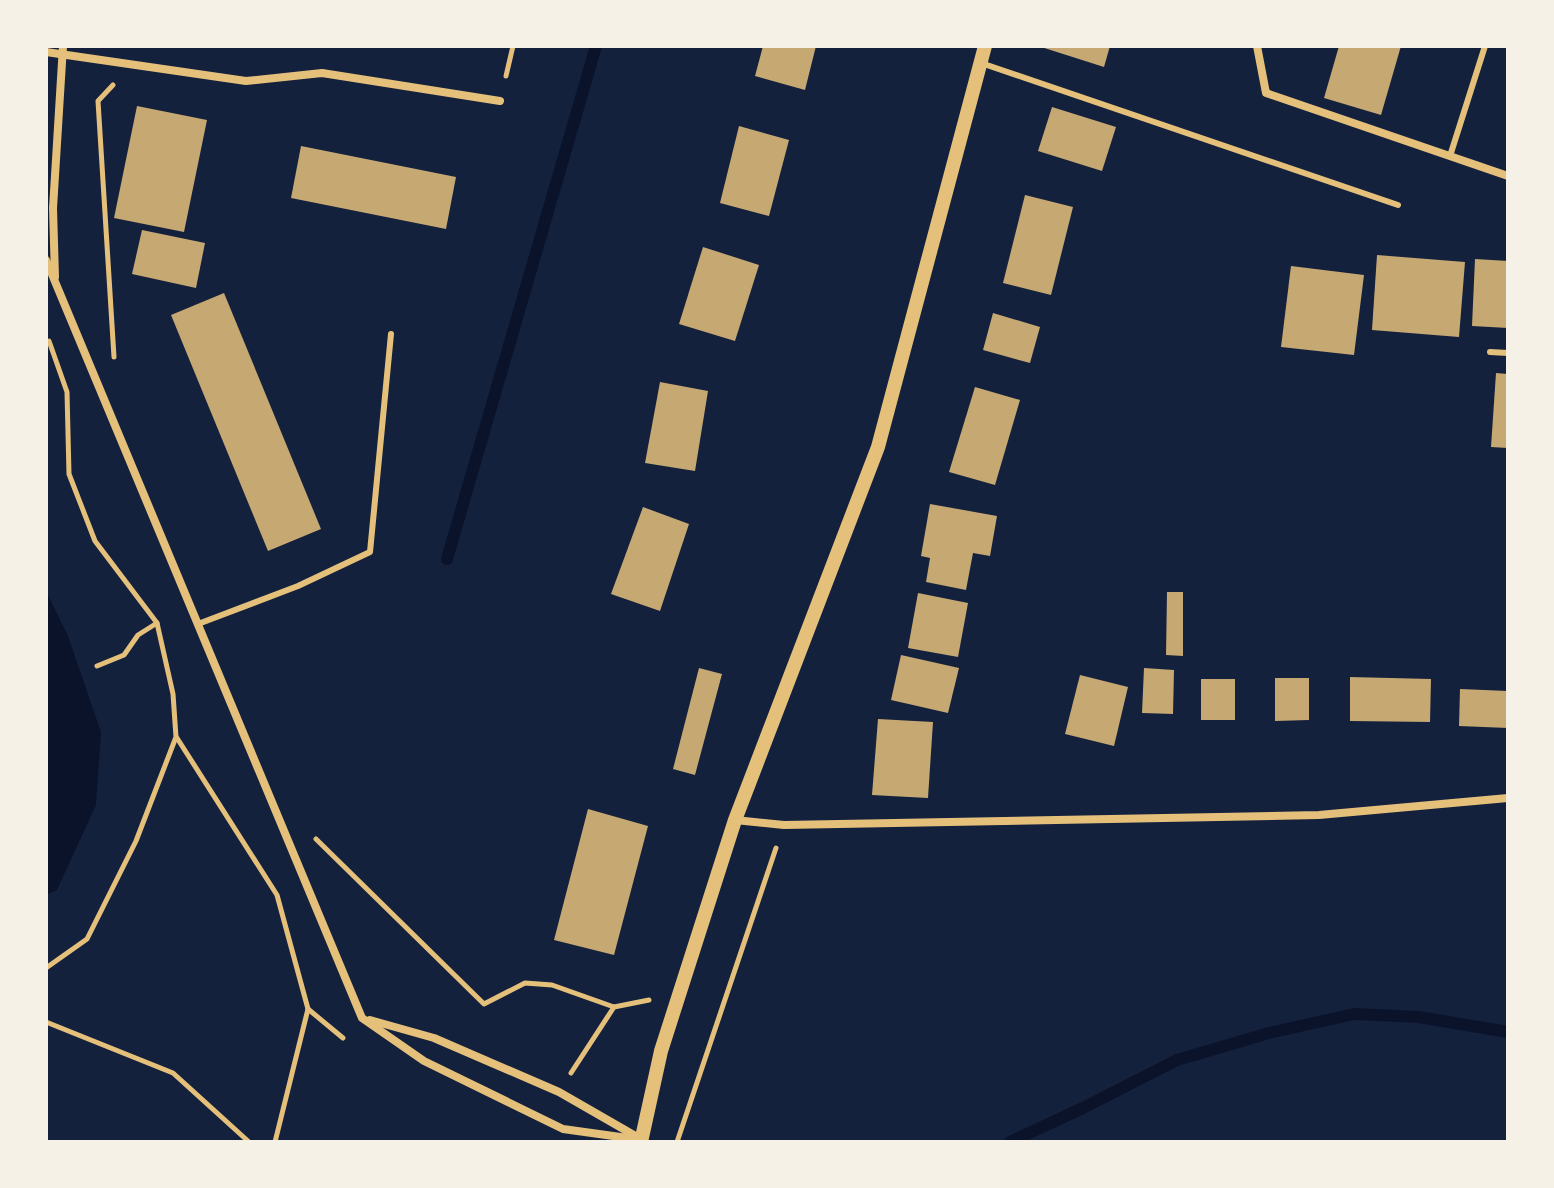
<svg xmlns="http://www.w3.org/2000/svg" width="1554" height="1188" font-family="'Nunito Sans',sans-serif">
	<style>
		.water { fill: #0b132b }
		.lines { fill: none; stroke-linecap: round; stroke-linejoin: round }
		.stream { stroke: #0b132b; stroke-width: 12 }
		.building { fill: #c6a872 }
		.path { stroke: #e5c07b; stroke-width: 5 }
		.service { stroke: #e5c07b; stroke-width: 6 }
		.minor { stroke: #e5c07b; stroke-width: 8 }
		.tertiary { stroke: #e5c07b; stroke-width: 14 }
	</style>
	<rect width="100%" height="100%" fill="#14213d"/>
	<polygon class="water" points="46,591 68,636 101,732 96,805 57,890 46,895"/>
	<g class="lines">
		<g class="stream">
			<polyline points="447,559 596,46"/>
			<polyline points="1010,1142 1083,1108 1177,1060 1269,1033 1354,1014 1419,1017 1508,1032"/>
		</g>
	</g>
	<g class="building">
		<polygon points="763,46 816,46 805,90 755,76"/>
		<polygon points="1038,46 1110,46 1104,67"/>
		<polygon points="1339,46 1401,46 1381,115 1324,98"/>
		<polygon points="137,106 207,120 184,232 114,218"/>
		<polygon points="1052,107 1116,127 1102,171 1038,151"/>
		<polygon points="739,126 789,140 769,216 720,203"/>
		<polygon points="301,146 456,177 446,229 291,198"/>
		<polygon points="1025,195 1073,207 1051,295 1003,283"/>
		<polygon points="142,230 205,243 196,288 132,274"/>
		<polygon points="703,247 759,265 735,341 679,324"/>
		<polygon points="1377,255 1465,262 1459,337 1372,330"/>
		<polygon points="1475,259 1508,261 1508,328 1472,326"/>
		<polygon points="1291,266 1364,275 1354,355 1281,347"/>
		<polygon points="224,293 321,529 268,551 171,315"/>
		<polygon points="993,313 1040,327 1030,363 983,350"/>
		<polygon points="1496,373 1508,374 1508,448 1491,447"/>
		<polygon points="660,382 708,391 695,471 645,463"/>
		<polygon points="975,387 1020,400 995,485 949,472"/>
		<polygon points="930,504 997,516 990,556 973,553 966,590 926,582 930,558 921,556"/>
		<polygon points="643,507 689,524 660,611 611,594"/>
		<polygon points="1167,592 1183,592 1183,656 1166,655"/>
		<polygon points="918,593 968,603 958,657 908,648"/>
		<polygon points="901,655 959,668 948,713 891,700"/>
		<polygon points="699,668 722,674 695,775 673,769"/>
		<polygon points="1144,668 1174,670 1173,714 1142,713"/>
		<polygon points="1080,675 1128,687 1114,746 1065,734"/>
		<polygon points="1350,677 1431,679 1430,722 1350,721"/>
		<polygon points="1275,678 1309,678 1309,720 1275,721"/>
		<rect x="1201" y="679" width="34" height="41"/>
		<polygon points="1460,689 1508,691 1508,728 1459,726"/>
		<polygon points="878,719 933,722 928,798 872,795"/>
		<polygon points="588,809 648,826 614,955 554,940"/>
	</g>
	<g class="lines">
		<g class="path">
			<polyline points="506,76 513,46"/>
			<polyline points="113,85 98,101 114,357"/>
			<polyline points="97,666 124,655 138,635 157,623"/>
			<polyline points="177,738 277,895 308,1009 343,1038"/>
			<polyline points="316,839 484,1004 525,983 552,985 614,1007 649,1000"/>
			<polyline points="46,968 87,939 136,841 176,737 173,694 157,623 95,541 69,474 67,392 49,341"/>
			<polyline points="46,1022 173,1073 249,1142"/>
			<polyline points="571,1073 614,1007"/>
			<polyline points="275,1142 308,1009"/>
			<polyline points="677,1142 776,848"/>
		</g>
		<g class="service">
			<polyline points="981,63 1398,205"/>
			<polyline points="1450,156 1485,46"/>
			<polyline points="1490,352 1508,353"/>
			<polyline points="198,624 298,586 370,552 391,334"/>
		</g>
		<g class="minor">
			<polyline points="1257,46 1266,93 1508,176"/>
			<polyline points="46,52 246,81 322,73 500,101"/>
			<polyline points="46,260 362,1018 424,1061 563,1129 642,1140"/>
			<polyline points="55,277 53,208 63,46"/>
			<polyline points="735,820 784,825 1319,815 1508,798"/>
			<polyline points="370,1020 434,1038 559,1092 639,1138"/>
		</g>
		<polyline class="tertiary" points="641,1142 661,1051 735,820 878,447 985,46"/>
	</g>
	<rect width="1554" height="1188" fill="none" stroke="#f6f1e7" stroke-width="96"/>
</svg>
